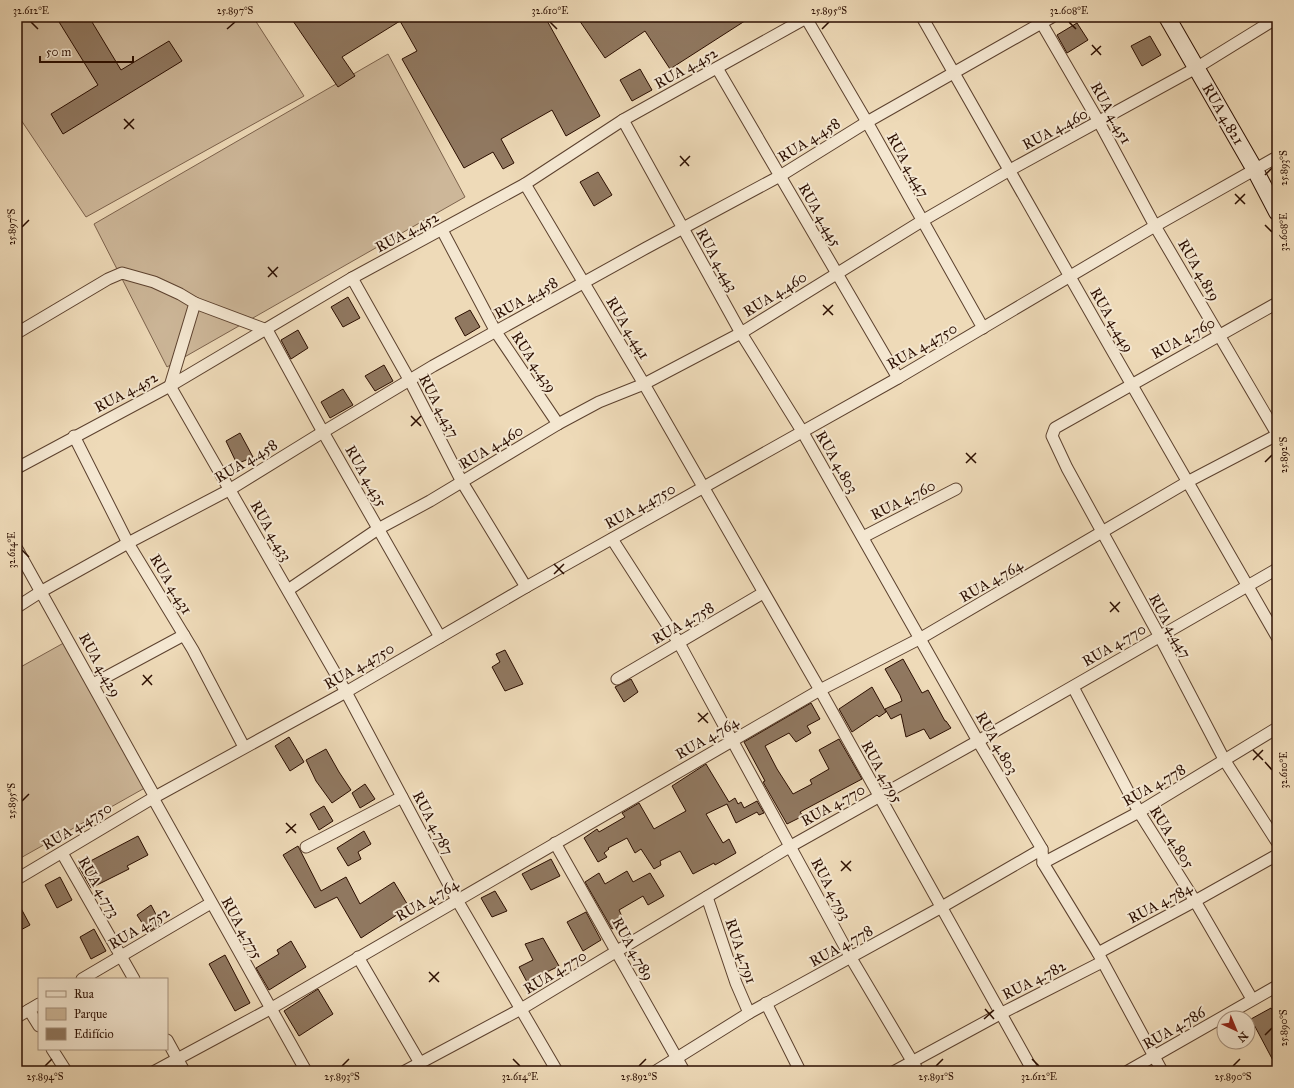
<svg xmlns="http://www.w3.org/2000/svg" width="1294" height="1088" font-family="'IM FELL Great Primer',serif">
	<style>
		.green { fill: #cdb799; stroke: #7c624c }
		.building { fill: #907860; stroke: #2b0e00 }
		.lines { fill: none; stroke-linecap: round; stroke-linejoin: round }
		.street-casing { stroke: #5c412e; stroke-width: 13 }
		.secondary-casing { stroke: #2b0e00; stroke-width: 18 }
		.street { stroke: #f4e7d1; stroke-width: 11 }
		.secondary { stroke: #f4e7d1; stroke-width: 16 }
		.ticks { fill: none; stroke: #2b0e00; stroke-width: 1.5 }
		.labels { text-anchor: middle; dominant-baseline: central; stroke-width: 4; stroke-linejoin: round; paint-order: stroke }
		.street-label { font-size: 15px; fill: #2b0e00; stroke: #f4e7d1 }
		.neatline { fill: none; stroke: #2b0e00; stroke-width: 1.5 }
		.ticks-label { font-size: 10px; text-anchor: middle; fill: #2b0e00 }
	</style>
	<rect width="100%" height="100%" fill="#eedab8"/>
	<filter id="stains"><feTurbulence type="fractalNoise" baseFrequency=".005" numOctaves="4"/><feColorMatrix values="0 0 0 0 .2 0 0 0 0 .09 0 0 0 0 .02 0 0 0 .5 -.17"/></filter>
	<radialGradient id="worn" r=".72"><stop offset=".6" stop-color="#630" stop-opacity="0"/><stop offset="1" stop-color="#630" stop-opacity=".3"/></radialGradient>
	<g class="green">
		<polygon points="17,17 253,17 304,96 86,217 17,114"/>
		<polygon points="388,54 465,197 167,367 94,224"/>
		<polygon points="69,640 150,785 17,860 17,669"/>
	</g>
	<g class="building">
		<polygon points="56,17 89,17 121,70 169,41 182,61 63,134 51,114 98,85"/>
		<polygon points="300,17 545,17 600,116 566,136 552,110 501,139 514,163 503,169 493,152 464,168 402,59 417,51 400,21 342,57 355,76 338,87 293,21"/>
		<polygon points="577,17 751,17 670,69 645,31 605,58"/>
		<polygon points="1077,23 1088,40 1067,53 1057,35"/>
		<polygon points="1150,36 1161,55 1142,66 1131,46"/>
		<polygon points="640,69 652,90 632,101 620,80"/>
		<polygon points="598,172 612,195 594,206 580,182"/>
		<polygon points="348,297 360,318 343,327 331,307"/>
		<polygon points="470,310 480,327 465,336 455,318"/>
		<polygon points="298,330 308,348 291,359 281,340"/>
		<polygon points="384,365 393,381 375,391 365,376"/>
		<polygon points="343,389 353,405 330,418 321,402"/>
		<polygon points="240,433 253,457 237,464 226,441"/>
		<polygon points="505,650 523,684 505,691 492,667 500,662 496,654"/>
		<polygon points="903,659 922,693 928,690 945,721 946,721 951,728 930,739 924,729 906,737 901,714 891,719 885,709 902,701 900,695 885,669"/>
		<polygon points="631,679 638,692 624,702 615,687"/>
		<polygon points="872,687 886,712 879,717 877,715 852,732 839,709"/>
		<polygon points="811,703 820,719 807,726 811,733 796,742 789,733 765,746 777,769 793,794 812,784 810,780 829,769 819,750 839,739 862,779 800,812 803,816 787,824 763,782 765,781 744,742"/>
		<polygon points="289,737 304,762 290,771 275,746"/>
		<polygon points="326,749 339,772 351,790 332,803 316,781 306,760"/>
		<polygon points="706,764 729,802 735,798 738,804 741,802 744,808 757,801 764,813 759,815 757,812 736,823 727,804 706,814 723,843 729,839 736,853 715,865 714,863 693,874 680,851 660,861 661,865 654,869 641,849 635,853 627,838 608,848 609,849 604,853 607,857 598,862 584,838 597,829 599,832 625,817 622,813 639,803 654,829 686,811 672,786"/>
		<polygon points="365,784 375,799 360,808 352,793"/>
		<polygon points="324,806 333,821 319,830 310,814"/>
		<polygon points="364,831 371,844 358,852 361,859 348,866 337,848"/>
		<polygon points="138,836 148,855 127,866 129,869 91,888 79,867"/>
		<polygon points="298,846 321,891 346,877 360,904 394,882 409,907 361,938 337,897 315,908 283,855"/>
		<polygon points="551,859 560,876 531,890 522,874"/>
		<polygon points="627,871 633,882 650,873 664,896 648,905 643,896 619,910 624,921 612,929 585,882 599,873 605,884"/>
		<polygon points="60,877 72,900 57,908 45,885"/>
		<polygon points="495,891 507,911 492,917 481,898"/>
		<polygon points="17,901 30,925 17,932"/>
		<polygon points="151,905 161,924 148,932 137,915"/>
		<polygon points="586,912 601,940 583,951 567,922"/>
		<polygon points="94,929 106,951 91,959 80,937"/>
		<polygon points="543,938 559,966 527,982 519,967 533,960 525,944"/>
		<polygon points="291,941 306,967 269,990 256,968 279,954 277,950"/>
		<polygon points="225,955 250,1003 235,1011 209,964"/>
		<polygon points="318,989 333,1014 299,1036 284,1011"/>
		<polygon points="1271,1008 1277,1018 1277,1068 1251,1019"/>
	</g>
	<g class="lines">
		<g class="street-casing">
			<g id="street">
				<path d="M922 17C1039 224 1158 431 1277 637"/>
				<polyline points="1038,17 1099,122 1155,226 1277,434"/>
				<polyline points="806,18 867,122 983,328"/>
				<polyline points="717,68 898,378"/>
				<polyline points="623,120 741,333 802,431 978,741 1042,849 1043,863 1098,953 1162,1071"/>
				<polyline points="525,184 644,384 820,690 1033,1071"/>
				<polyline points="442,230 496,332 558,424"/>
				<polyline points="352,278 410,381 462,482 526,587"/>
				<polyline points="195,303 267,330 323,432 440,637"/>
				<polyline points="1277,303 1055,428 1052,436 1067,468 1160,637 1225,761 1277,842"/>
				<polyline points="17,333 108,279 122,273 154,282 180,294 195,303 170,386 346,692 457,900 557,1071"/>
				<polyline points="74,436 128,543 193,650 244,747"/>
				<polyline points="17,468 170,386 352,278 525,184 623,120 808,17"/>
				<polyline points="863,537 956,489"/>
				<polyline points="612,539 679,643 851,958 918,1071"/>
				<polyline points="17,549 155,797"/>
				<polyline points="288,590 378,529 430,501 558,424 599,402 644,384 741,333 922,221 1010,170 1196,68 1277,18"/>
				<polyline points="17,607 42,591 128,543 229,490 323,432 433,366 646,248 780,176 867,122 1052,17"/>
				<polyline points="617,679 763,593"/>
				<polyline points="93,684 184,635"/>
				<polyline points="1073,687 1139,812 1195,901 1252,999"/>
				<polyline points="153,798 306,1071"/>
				<polyline points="555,843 684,1071"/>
				<polyline points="306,847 402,797"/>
				<polyline points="62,853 134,979"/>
				<polyline points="1043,863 1139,812 1277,728"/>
				<polyline points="17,879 153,798 346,692 526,587 898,378 1155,226 1277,157"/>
				<polyline points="707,897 736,983 749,1013"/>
				<polyline points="1098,953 1195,901 1277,855"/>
				<polyline points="358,957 420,1063"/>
				<polyline points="82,979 211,903"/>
				<polyline points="766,1003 800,1071"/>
				<polyline points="29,1010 39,1026"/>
				<polyline points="17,1017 39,1004"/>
				<polyline points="167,1040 184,1071"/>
				<polyline points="52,1049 66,1071"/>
				<polyline points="155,1071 270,1009 820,690 921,638 1189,481 1277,435"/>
				<polyline points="405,1071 521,1009 791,846 978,741 1277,569"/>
				<polyline points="656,1071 749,1013 940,908 1042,849"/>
				<polyline points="895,1071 1000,1014 1102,962"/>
				<polyline points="1128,1071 1277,986"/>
			</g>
		</g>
		<g class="secondary-casing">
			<polyline id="secondary" points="1167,17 1255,170 1277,212"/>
		</g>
		<use href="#street" class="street"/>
		<use href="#secondary" class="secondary"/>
	</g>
	<path class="ticks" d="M31 22 38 29M550 22 557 29M1069 22 1076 29M227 29 235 22M822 29 829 22M1092 45 1101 55M1091 55 1101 46M124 119 134 129M124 129 134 119M680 156 689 166M680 166 690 156M1265 175 1272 168M1235 194 1245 204M1235 204 1245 194M1265 225 1272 232M22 227 29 220M268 267 277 277M268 277 278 267M823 305 833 315M823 315 833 305M411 416 421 426M411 426 421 416M966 453 976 463M1265 462 1272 455M966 463 976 453M22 550 29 557M554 564 564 574M554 574 564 564M1110 602 1119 612M1110 612 1120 602M143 675 152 685M142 685 152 675M698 713 708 723M698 722 708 713M1253 750 1263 760M1253 760 1263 750M1265 762 1272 770M22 801 29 794M286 823 296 833M286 833 296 824M841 861 851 871M841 871 851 861M429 972 439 982M429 982 439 972M985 1009 994 1019M984 1019 994 1010M1265 1035 1272 1028M513 1059 520 1066M1032 1059 1039 1066M45 1066 52 1059M342 1066 349 1059M639 1066 646 1059M936 1066 943 1059M1233 1066 1240 1059"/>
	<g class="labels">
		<g class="street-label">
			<text transform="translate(686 68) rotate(-29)">RUA 4.452</text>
			<text transform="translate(1111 113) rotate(61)">RUA 4.451</text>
			<text transform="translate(1223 114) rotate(60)">RUA 4.821</text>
			<text transform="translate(1055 129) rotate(-28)">RUA 4.460</text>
			<text transform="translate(809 140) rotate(-32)">RUA 4.458</text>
			<text transform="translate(908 165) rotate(61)">RUA 4.447</text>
			<text transform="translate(820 215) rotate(60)">RUA 4.445</text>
			<text transform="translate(407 232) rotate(-28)">RUA 4.452</text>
			<text transform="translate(717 260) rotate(61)">RUA 4.443</text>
			<text transform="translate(1199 270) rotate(60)">RUA 4.819</text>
			<text transform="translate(775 294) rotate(-32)">RUA 4.460</text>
			<text transform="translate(526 298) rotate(-29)">RUA 4.458</text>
			<text transform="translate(1112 320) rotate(60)">RUA 4.449</text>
			<text transform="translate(628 328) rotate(59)">RUA 4.441</text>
			<text transform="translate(1183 338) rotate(-29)">RUA 4.760</text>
			<text transform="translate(922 346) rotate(-30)">RUA 4.4750</text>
			<text transform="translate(534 362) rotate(57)">RUA 4.439</text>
			<text transform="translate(126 392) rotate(-28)">RUA 4.452</text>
			<text transform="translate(439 406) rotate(62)">RUA 4.437</text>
			<text transform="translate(491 447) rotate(-31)">RUA 4.460</text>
			<text transform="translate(246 461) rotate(-31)">RUA 4.458</text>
			<text transform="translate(837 462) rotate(60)">RUA 4.803</text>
			<text transform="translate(366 476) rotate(60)">RUA 4.435</text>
			<text transform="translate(903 500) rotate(-27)">RUA 4.760</text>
			<text transform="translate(640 506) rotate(-29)">RUA 4.4750</text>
			<text transform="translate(271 531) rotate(60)">RUA 4.433</text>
			<text transform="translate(991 581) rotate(-30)">RUA 4.764</text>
			<text transform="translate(171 584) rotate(59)">RUA 4.431</text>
			<text transform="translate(683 623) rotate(-30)">RUA 4.758</text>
			<text transform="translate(1170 626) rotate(61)">RUA 4.447</text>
			<text transform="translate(1114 645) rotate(-30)">RUA 4.770</text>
			<text transform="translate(100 665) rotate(61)">RUA 4.429</text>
			<text transform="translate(359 666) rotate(-30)">RUA 4.4750</text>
			<text transform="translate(707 738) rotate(-30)">RUA 4.764</text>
			<text transform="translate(997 743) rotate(60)">RUA 4.803</text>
			<text transform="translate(882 772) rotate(61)">RUA 4.795</text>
			<text transform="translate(1154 785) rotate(-30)">RUA 4.778</text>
			<text transform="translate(833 805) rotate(-29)">RUA 4.770</text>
			<text transform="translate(433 823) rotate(62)">RUA 4.787</text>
			<text transform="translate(77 826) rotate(-31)">RUA 4.4750</text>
			<text transform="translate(1172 837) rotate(58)">RUA 4.805</text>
			<text transform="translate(99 887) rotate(60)">RUA 4.773</text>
			<text transform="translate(831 889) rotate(62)">RUA 4.793</text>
			<text transform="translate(427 900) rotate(-30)">RUA 4.764</text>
			<text transform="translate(1160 903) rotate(-28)">RUA 4.784</text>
			<text transform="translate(139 928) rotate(-31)">RUA 4.752</text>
			<text transform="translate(242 928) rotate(61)">RUA 4.775</text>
			<text transform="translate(841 946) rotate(-29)">RUA 4.778</text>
			<text transform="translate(633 949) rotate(61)">RUA 4.789</text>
			<text transform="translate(741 951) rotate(71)">RUA 4.791</text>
			<text transform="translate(555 972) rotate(-31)">RUA 4.770</text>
			<text transform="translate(1034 980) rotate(-27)">RUA 4.782</text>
			<text transform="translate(1174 1028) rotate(-30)">RUA 4.786</text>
		</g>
	</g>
	<rect width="1294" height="1088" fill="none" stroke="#eedab8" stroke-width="44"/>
	<rect x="38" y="978" width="130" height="72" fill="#f4e7d1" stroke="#a4907d"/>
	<rect x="46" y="991" width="20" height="6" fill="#f4e7d1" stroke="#a4907d"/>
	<text x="74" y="998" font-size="12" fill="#2b0e00">Rua</text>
	<rect x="46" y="1008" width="20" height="12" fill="#cdb799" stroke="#a4907d"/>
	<text x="74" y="1018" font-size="12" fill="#2b0e00">Parque</text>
	<rect x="46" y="1028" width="20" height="12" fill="#907860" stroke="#a4907d"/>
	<text x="74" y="1038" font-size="12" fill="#2b0e00">Edifício</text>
	<g transform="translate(1236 1030) rotate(136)"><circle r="19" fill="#f4e7d1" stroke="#a4907d"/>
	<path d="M0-3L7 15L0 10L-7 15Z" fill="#8f2418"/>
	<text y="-6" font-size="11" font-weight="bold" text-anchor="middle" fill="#2b0e00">N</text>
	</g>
	<path d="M40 56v6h93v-6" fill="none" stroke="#2b0e00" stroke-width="2"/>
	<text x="46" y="56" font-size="12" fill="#2b0e00" stroke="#f4e7d1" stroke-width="3" paint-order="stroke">50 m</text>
	<rect x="22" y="22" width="1250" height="1044" class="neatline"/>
	<g class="ticks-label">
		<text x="31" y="14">32.612°E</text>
		<text x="235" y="14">25.897°S</text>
		<text x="550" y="14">32.610°E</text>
		<text x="829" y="14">25.895°S</text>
		<text x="1069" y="14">32.608°E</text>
		<text transform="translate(1283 168) rotate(-90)" y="4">25.893°S</text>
		<text transform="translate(11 227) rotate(-90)" y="4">25.897°S</text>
		<text transform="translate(1283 232) rotate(-90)" y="4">32.608°E</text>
		<text transform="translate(1283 455) rotate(-90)" y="4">25.892°S</text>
		<text transform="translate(11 550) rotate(-90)" y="4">32.614°E</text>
		<text transform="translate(1283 770) rotate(-90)" y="4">32.610°E</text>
		<text transform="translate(11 801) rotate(-90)" y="4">25.895°S</text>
		<text transform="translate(1283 1028) rotate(-90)" y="4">25.890°S</text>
		<text x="45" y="1080">25.894°S</text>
		<text x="342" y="1080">25.893°S</text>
		<text x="520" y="1080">32.614°E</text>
		<text x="639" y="1080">25.892°S</text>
		<text x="936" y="1080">25.891°S</text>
		<text x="1039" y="1080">32.612°E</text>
		<text x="1233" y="1080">25.890°S</text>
	</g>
	<rect width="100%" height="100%" filter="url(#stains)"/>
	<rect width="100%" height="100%" fill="url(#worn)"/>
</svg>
